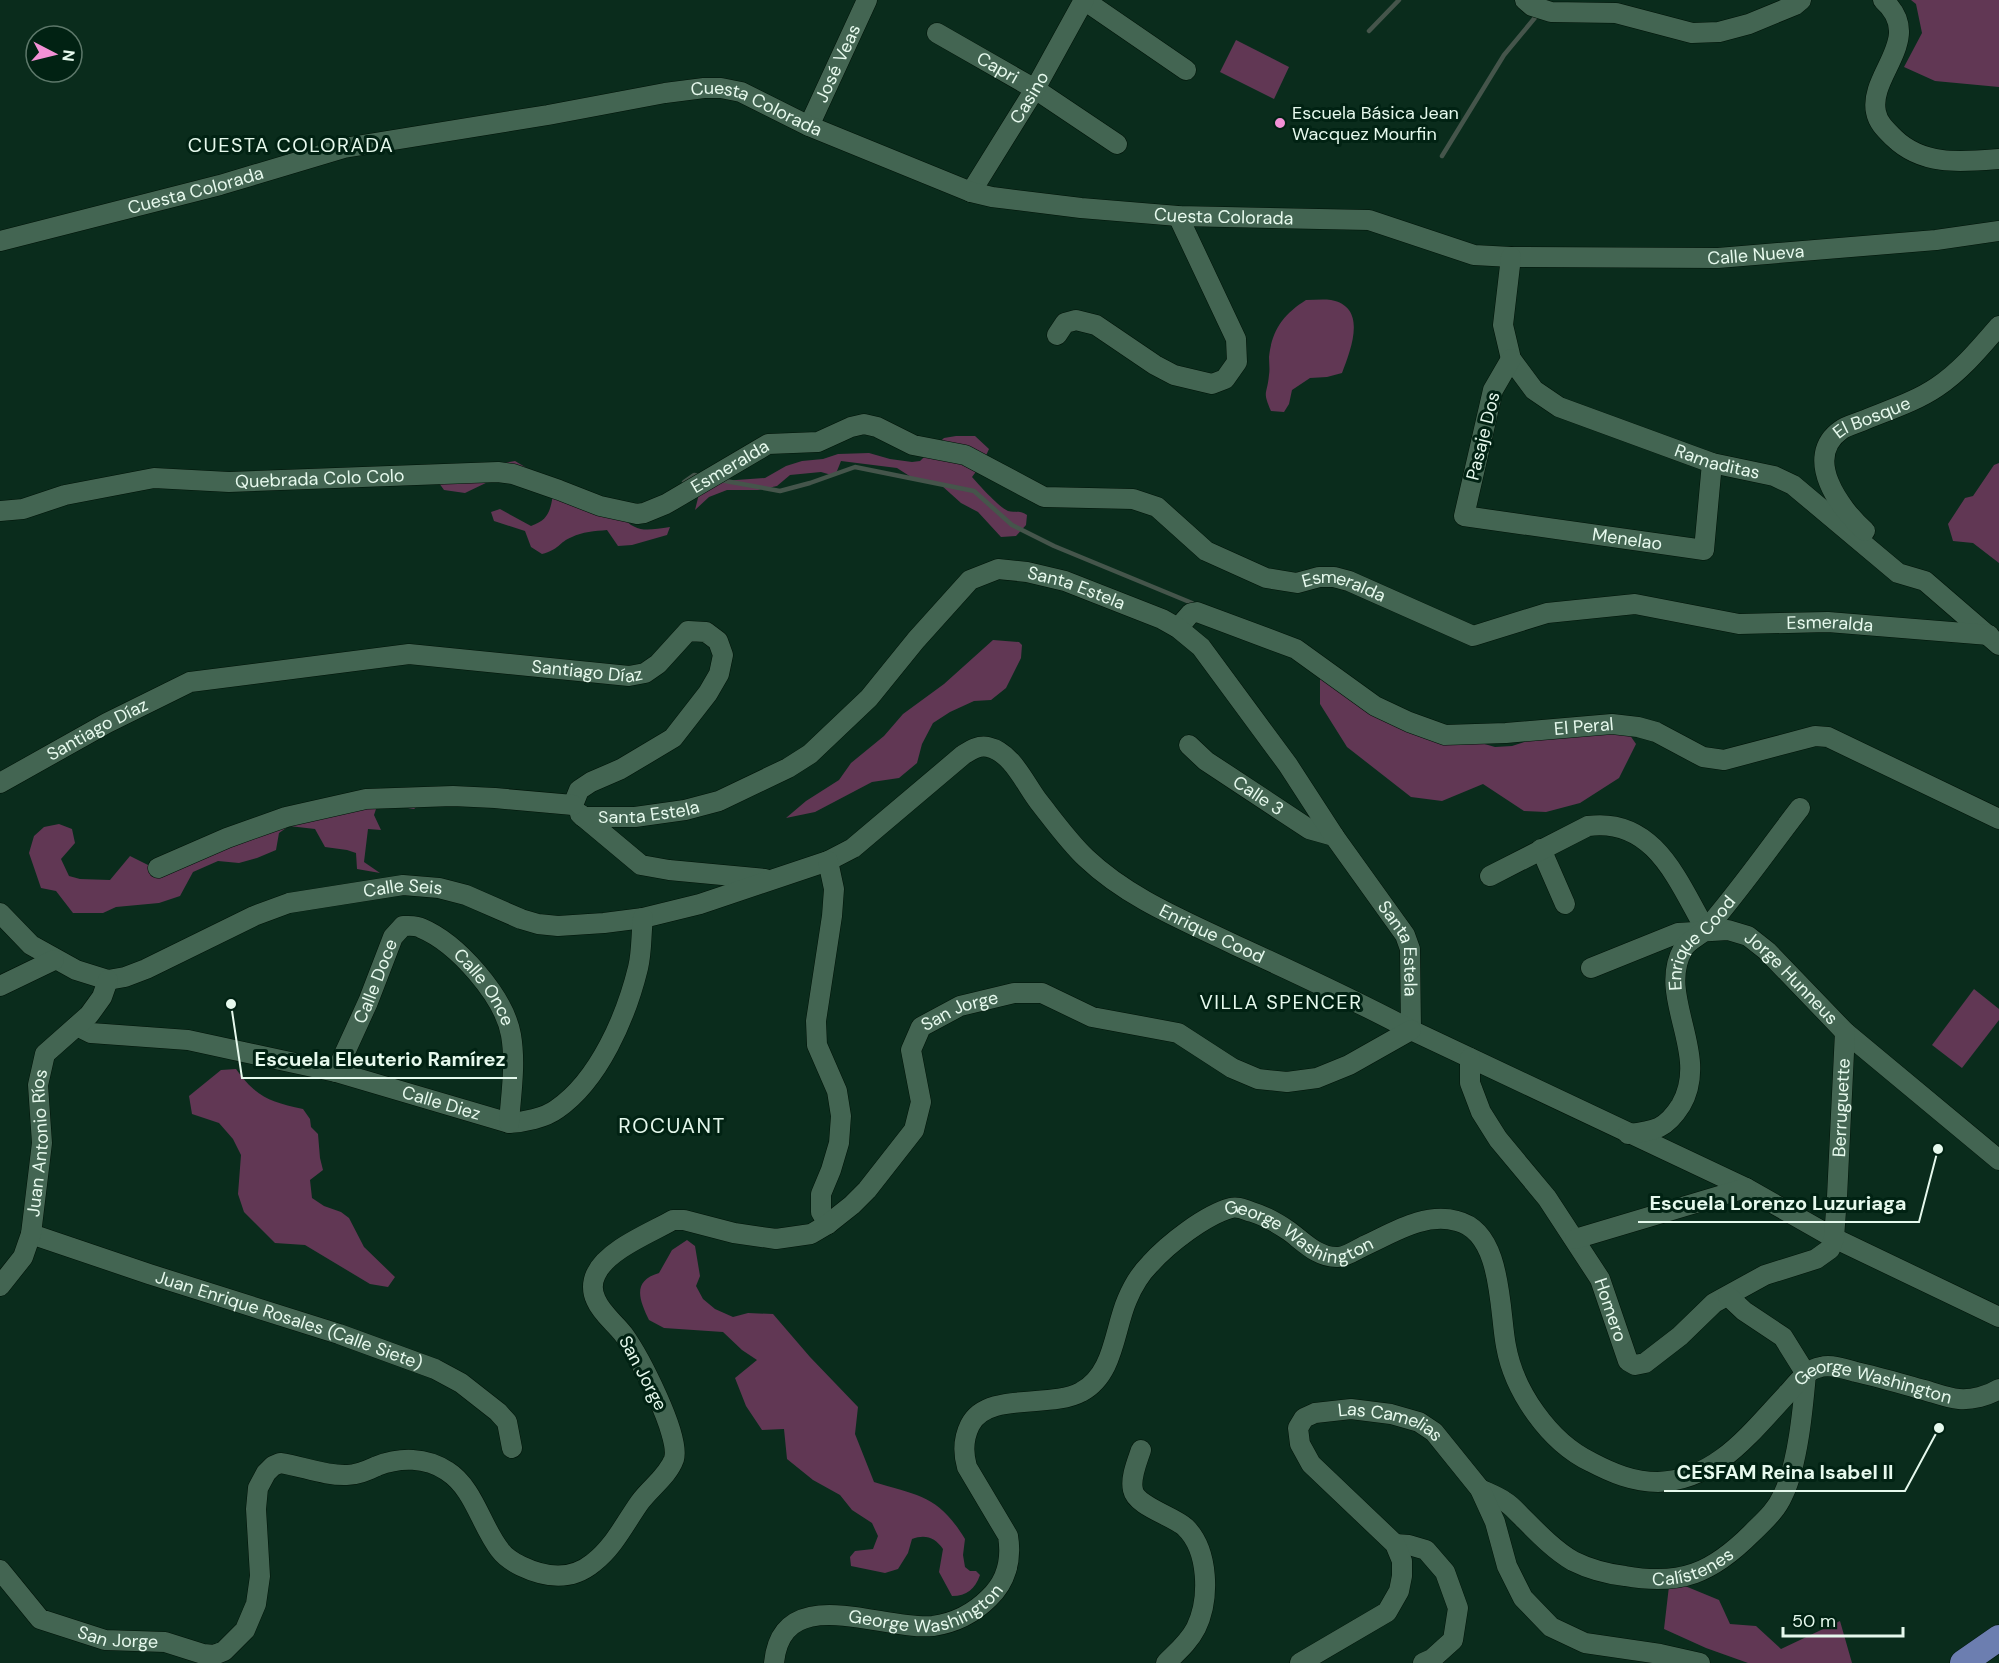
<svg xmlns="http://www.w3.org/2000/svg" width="1999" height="1663" font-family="'DM Sans',sans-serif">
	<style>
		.green { fill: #613754 }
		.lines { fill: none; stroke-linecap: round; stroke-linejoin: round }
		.stream { stroke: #45554b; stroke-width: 4.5 }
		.minor-casing { stroke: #001308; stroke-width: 21 }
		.major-casing { stroke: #001308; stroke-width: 27 }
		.minor { stroke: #436552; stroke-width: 20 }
		.major { stroke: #6c7eb0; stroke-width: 26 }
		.poi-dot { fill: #f391d6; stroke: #012213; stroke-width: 2 }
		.labels { text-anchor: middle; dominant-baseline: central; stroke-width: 6; stroke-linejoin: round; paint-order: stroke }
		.street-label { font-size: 18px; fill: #e6f9ed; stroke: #012213 }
		.poi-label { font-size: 18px; fill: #e6f9ed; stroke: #012213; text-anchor: start }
		.neighbourhood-label { font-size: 20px; letter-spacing: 1.5px; fill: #e6f9ed; stroke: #012213 }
		.quarter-label { font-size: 21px; letter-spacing: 1.5px; fill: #e6f9ed; stroke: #012213 }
		.leader { fill: none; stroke: #e6f9ed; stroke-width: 2 }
		.callout-dot { fill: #e6f9ed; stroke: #012213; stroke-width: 2 }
		.callout-label { font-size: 20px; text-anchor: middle; font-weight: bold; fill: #e6f9ed; stroke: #012213; stroke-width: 6; stroke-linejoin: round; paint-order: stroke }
	</style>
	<rect width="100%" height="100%" fill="#0a2c1c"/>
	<g class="green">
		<polygon points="1911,0 1999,0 1999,87 1935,81 1904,67 1922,33 1916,4"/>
		<polygon points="1236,40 1289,67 1274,99 1220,72"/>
		<path d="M1306 300C1314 300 1323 299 1331 300 1368 307 1351 349 1342 373L1327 377 1310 378 1292 390 1289 404 1284 412 1271 411C1262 390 1267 396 1269 375 1270 369 1269 363 1269 357 1272 329 1284 314 1306 300Z"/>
		<path d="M956 436H975L989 449 983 462 972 477C979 485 999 507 1008 511 1015 513 1020 510 1027 515L1026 525 1016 536 1001 537 978 512 961 503 941 485 911 477 897 468 841 461 835 476 821 472 790 475 777 486 758 490H727L709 497 695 510 699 494 722 481 765 478 786 466 802 461 823 459 838 454 869 453 890 459 912 462 920 461 944 438Z"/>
		<path d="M515 461 535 473 620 515C637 534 647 530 670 527L667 535 632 545 618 546 607 530C595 531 582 532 572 537 559 542 559 550 542 554L531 547 525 531 494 521 491 512 500 509 531 526C548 520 550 512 553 495L512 481 492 480 465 493 444 490 434 476Z"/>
		<polygon points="1999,463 1999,563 1973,543 1953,541 1948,524 1965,498 1973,496 1994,465"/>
		<polygon points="993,640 1019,642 1022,645 1021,658 1006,688 991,700 974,701 950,712 933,723 922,744 917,763 899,778 872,782 815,812 786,818 806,801 839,780 851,763 884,736 903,714 944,684"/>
		<polygon points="1320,672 1467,739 1495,747 1512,746 1549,734 1625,728 1636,744 1619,778 1580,803 1546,812 1524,811 1483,784 1442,801 1411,797 1347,747 1320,704"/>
		<polygon points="427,798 414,809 378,803 374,815 381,830 368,829 364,862 380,873 357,869 356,853 347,850 325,847 315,829 289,826 279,833 276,850 257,858 239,863 218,861 193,872 180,896 159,903 116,907 103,913 73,913 56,891 41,888 29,853 34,836 44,827 59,824 72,829 75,843 61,859 69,876 80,879 110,880 130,856 156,869 285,810"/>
		<polygon points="1974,989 1999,1009 1999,1020 1962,1068 1932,1045"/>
		<path d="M236 1069C256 1097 270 1102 303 1109L310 1119 311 1127 318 1134 320 1158 323 1170 310 1180 312 1198 324 1206 341 1212 349 1218 364 1247 395 1277 388 1287 370 1284 305 1245 275 1243 244 1212 238 1194 241 1155 233 1139 219 1123 192 1114 189 1096 221 1070Z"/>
		<path d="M687 1240 695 1246 700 1276 696 1286 703 1299 715 1309 733 1317 748 1313 773 1314 810 1357 858 1407 855 1434 874 1482C919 1496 938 1495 965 1539L963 1555 965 1567 970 1571H976L980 1575C975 1589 967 1596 952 1596L939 1572 943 1549C935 1538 926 1534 912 1539L908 1553 898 1569 885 1573 851 1566 850 1557 855 1551 873 1549 878 1536 872 1523 852 1510 840 1495 813 1480 787 1459 784 1429 762 1430 746 1406 735 1378 757 1360 742 1350 723 1332 664 1328 649 1320C639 1299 632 1281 659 1273L672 1250Z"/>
		<polygon points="1669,1586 1685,1586 1719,1600 1730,1624 1756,1626 1781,1649 1840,1621 1852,1663 1748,1663 1706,1648 1664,1629"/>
	</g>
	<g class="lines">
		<g class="stream">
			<polyline points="1369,31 1399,0"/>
			<polyline points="1442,156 1504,55 1538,14"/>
			<polyline points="720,480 780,491 810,483 855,467 974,491 1012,525 1054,546 1192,603"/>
			<polyline points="684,482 694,475 700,476"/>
		</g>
		<g class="minor-casing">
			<g id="minor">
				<polyline points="1084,0 1186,70"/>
				<polyline points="1525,0 1532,6 1551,12 1616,13 1692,33 1719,32 1749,24 1795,5 1801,0"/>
				<path d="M1883 0C1926 38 1868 75 1876 112 1878 123 1886 130 1894 138 1923 166 1961 162 1999 159"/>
				<path id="s1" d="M937 33 1035 89 1117 144"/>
				<path id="s2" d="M809 126 867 0"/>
				<path id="s3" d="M971 192 1035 89 1084 0"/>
				<path id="s4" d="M0 241 220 185 344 148 548 115 665 93 704 88H721L741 92 809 126 971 192 992 197 1081 208 1178 216 1369 220 1474 255 1511 257 1718 258 1936 240 1999 231"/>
				<path id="s5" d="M1511 257 1503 325 1511 359 1534 390 1559 407 1712 463 1774 476 1793 485 1898 573 1925 581 1999 645"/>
				<polyline points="1057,335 1065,323 1076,320 1096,325 1155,365 1174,375 1212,384 1225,379 1237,362 1236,339 1178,216"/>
				<path id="s6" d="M1511 359 1493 390 1464 516 1704 550 1712 463"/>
				<path id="s7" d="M0 511 23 509 65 495 154 478 229 482 498 472 513 474 559 490 600 506 637 514 644 513 666 504 768 444 818 442 851 427 864 424 877 427 913 445 965 455 1044 497 1133 499 1157 507 1206 551 1266 578 1297 583 1319 577H1334L1349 581 1473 636 1547 613 1635 604 1739 624 1828 622 1989 635"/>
				<path id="s8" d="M1865 531C1840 509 1802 457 1841 430 1846 426 1855 424 1862 421 1886 411 1915 402 1937 387 1961 371 1980 348 1999 326"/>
				<path id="s9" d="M1178 628 1191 613 1197 612 1296 649 1375 706 1409 722 1445 735 1506 733 1612 724 1638 727 1656 732 1703 757 1724 760 1815 736 1828 737 1999 819"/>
				<path id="s10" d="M1189 745 1206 761 1309 829 1334 836"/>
				<path id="s11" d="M0 783 107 723 190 682 409 654 629 676 645 673 658 664 688 631 706 632 718 641 723 655 719 674 708 693 673 738 621 769 591 782 579 790 573 805"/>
				<polyline points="580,814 641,865 669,870 765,879"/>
				<path id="s12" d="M583 817H635L685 810 719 801 788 768 810 754 869 698 916 640 970 580 998 569 1027 572 1065 581 1162 619 1178 628 1201 647 1288 765 1334 836 1405 935 1410 949 1411 1030"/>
				<polyline points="1541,849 1565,904"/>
				<polyline points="158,868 227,838 286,817 366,799 453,796 495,798 573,805"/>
				<path d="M1490 876 1588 826C1655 817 1678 882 1706 930"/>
				<path id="s13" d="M0 913 31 945 76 970 108 980 125 977 146 969 254 916 289 903 403 885 439 888 466 895 521 919 538 924 558 926 604 923 643 918 700 904 828 861 853 848 963 755C971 750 978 745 988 747 1012 752 1025 784 1039 802 1054 821 1069 842 1086 858 1128 898 1183 920 1235 945 1294 972 1353 999 1411 1030L1746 1188 1834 1238 1999 1317"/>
				<path id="s14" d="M1591 968 1678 933 1728 930 1748 936 1767 951 1845 1032 1999 1160"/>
				<polyline points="0,986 54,960"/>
				<path id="s15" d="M77 1026 91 1033 188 1040 336 1072 509 1123C524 1122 545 1118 557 1109 599 1080 626 1017 638 968 642 952 641 934 643 918"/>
				<path id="s16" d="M1470 1058V1083L1481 1112 1498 1139 1547 1198 1600 1279 1628 1361 1635 1365 1645 1363 1680 1336 1714 1303 1765 1275 1816 1259 1830 1249 1834 1238 1837 1197 1845 1032"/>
				<path id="s17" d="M336 1072 368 1002 393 937 403 926C408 926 416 925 421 928 457 943 504 996 511 1035 516 1064 511 1094 509 1123"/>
				<path id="s18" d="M1628 1134C1655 1131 1666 1129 1681 1105 1711 1053 1656 997 1683 949 1688 940 1701 936 1707 928 1740 890 1769 848 1800 808"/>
				<polyline points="828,1224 821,1212 821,1194 831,1170 839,1143 841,1116 837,1091 817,1045 816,1021 832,916 834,889 828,861"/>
				<path id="s19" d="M31 1234 149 1274 339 1334 435 1369 461 1383 498 1412 507 1422 512 1448"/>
				<polyline points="1575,1239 1746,1188"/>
				<path id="s20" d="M0 1286 23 1257 31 1234 42 1143 38 1085 45 1054 89 1015 102 997 108 980"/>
				<polyline points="1728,1296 1744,1311 1783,1337 1806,1374"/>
				<path d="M1141 1450C1137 1462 1130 1478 1133 1490 1136 1506 1173 1516 1185 1527 1209 1550 1210 1599 1196 1628 1189 1642 1177 1652 1166 1663"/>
				<path id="s21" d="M1480 1489C1488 1493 1497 1496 1504 1501 1511 1505 1516 1511 1521 1516 1537 1532 1554 1550 1573 1561 1589 1569 1608 1574 1625 1576 1681 1586 1712 1573 1752 1533 1764 1521 1776 1511 1783 1495 1798 1464 1803 1408 1806 1374"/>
				<polyline points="1395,1544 1409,1545 1426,1550 1445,1572 1458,1608 1453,1640 1432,1659 1423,1663"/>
				<path id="s22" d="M0 1570 40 1619 105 1640 165 1642 203 1654 214 1655 224 1651 245 1630 256 1604 260 1576 256 1509 258 1488 266 1473 273 1466 280 1463C302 1466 325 1476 347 1475 358 1475 368 1470 377 1466 400 1457 426 1457 447 1471 474 1488 481 1526 500 1550 505 1557 513 1562 521 1566 546 1578 571 1581 593 1563 614 1547 625 1523 640 1502 650 1488 668 1476 674 1459 681 1436 639 1356 624 1335 615 1323 602 1314 596 1300 592 1292 592 1282 596 1274 607 1250 650 1233 673 1220H684L734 1233 776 1239 811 1234 828 1224 852 1205 867 1190 914 1130 921 1102 911 1050 921 1027 960 1006 1014 993H1042L1092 1017 1178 1033 1232 1068 1258 1079 1287 1082 1317 1078 1349 1065 1411 1030"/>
				<path id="s23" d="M774 1663C782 1580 881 1631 933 1626 954 1623 974 1613 989 1598 1006 1582 1012 1560 1008 1536L967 1467C963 1453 963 1439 970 1425 987 1391 1050 1409 1081 1392 1114 1375 1114 1330 1127 1300 1132 1288 1141 1273 1150 1264 1168 1244 1205 1215 1231 1208 1238 1206 1245 1210 1252 1212 1266 1216 1277 1223 1289 1231 1304 1242 1318 1258 1338 1257 1346 1257 1356 1250 1364 1246 1393 1233 1424 1212 1457 1221 1503 1232 1499 1311 1506 1346 1514 1391 1549 1442 1591 1462 1612 1473 1633 1482 1658 1482 1717 1480 1751 1432 1788 1393 1797 1383 1807 1369 1821 1367 1831 1364 1846 1369 1856 1372 1879 1377 1902 1384 1924 1390 1935 1393 1947 1398 1959 1399 1972 1400 1988 1396 1999 1389"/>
				<path id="s24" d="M1300 1663 1387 1612 1399 1591 1402 1576V1561L1395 1544 1311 1464 1300 1444 1298 1428 1304 1418 1315 1413 1351 1409 1391 1414 1419 1422 1434 1432 1480 1489 1495 1522 1507 1566 1523 1598 1551 1627 1585 1643 1660 1654 1700 1663"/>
			</g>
		</g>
		<g class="major-casing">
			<polyline id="major" points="1963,1663 1999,1638"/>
		</g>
		<use href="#minor" class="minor"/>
		<use href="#major" class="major"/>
	</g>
	<circle class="poi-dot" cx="1280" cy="123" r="6"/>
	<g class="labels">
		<g class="street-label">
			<text stroke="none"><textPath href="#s2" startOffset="69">José Veas</textPath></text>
			<text stroke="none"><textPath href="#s1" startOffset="70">Capri</textPath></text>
			<text stroke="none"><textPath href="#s3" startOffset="111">Casino</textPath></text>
			<text stroke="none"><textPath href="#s4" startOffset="778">Cuesta Colorada</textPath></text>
			<text stroke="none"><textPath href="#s4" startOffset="202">Cuesta Colorada</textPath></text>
			<text stroke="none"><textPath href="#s4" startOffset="1264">Cuesta Colorada</textPath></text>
			<text stroke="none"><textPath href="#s4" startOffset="1802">Calle Nueva</textPath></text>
			<text stroke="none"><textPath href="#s8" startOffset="153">El Bosque</textPath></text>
			<text transform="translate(1483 436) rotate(-76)">Pasaje Dos</text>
			<text stroke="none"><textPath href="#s5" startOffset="340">Ramaditas</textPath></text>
			<text stroke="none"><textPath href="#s7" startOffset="753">Esmeralda</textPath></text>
			<text stroke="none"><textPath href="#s7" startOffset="324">Quebrada Colo Colo</textPath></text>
			<text stroke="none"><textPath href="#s6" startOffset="330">Menelao</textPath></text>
			<text stroke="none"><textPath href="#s12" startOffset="588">Santa Estela</textPath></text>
			<text stroke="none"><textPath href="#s7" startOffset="1419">Esmeralda</textPath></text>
			<text stroke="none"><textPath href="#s7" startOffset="1922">Esmeralda</textPath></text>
			<text stroke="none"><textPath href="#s11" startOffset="615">Santiago Díaz</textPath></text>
			<text stroke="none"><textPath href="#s9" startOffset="444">El Peral</textPath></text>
			<text stroke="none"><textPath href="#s11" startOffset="111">Santiago Díaz</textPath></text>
			<text stroke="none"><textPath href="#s10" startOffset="86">Calle 3</textPath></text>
			<text stroke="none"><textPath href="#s12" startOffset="66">Santa Estela</textPath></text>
			<text stroke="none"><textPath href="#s13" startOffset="442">Calle Seis</textPath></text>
			<text stroke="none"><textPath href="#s13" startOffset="1380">Enrique Cood</textPath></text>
			<text stroke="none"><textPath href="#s18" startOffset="238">Enrique Cood</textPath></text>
			<text stroke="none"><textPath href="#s12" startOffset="1092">Santa Estela</textPath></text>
			<text stroke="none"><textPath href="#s14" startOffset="225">Jorge Hunneus</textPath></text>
			<text stroke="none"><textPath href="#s17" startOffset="99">Calle Doce</textPath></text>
			<text stroke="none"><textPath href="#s17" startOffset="268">Calle Once</textPath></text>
			<text stroke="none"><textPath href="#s22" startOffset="1707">San Jorge</textPath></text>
			<text stroke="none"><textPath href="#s15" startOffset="374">Calle Diez</textPath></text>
			<text stroke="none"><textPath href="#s16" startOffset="729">Berruguette</textPath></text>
			<text stroke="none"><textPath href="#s20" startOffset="153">Juan Antonio Ríos</textPath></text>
			<text stroke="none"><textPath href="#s23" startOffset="885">George Washington</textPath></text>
			<text stroke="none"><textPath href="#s16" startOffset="294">Homero</textPath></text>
			<text stroke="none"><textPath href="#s19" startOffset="272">Juan Enrique Rosales (Calle Siete)</textPath></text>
			<text transform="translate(643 1373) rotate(62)">San Jorge</text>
			<text stroke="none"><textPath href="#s23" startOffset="1676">George Washington</textPath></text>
			<text stroke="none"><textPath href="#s24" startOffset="430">Las Camelias</textPath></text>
			<text stroke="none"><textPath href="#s21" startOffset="243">Calístenes</textPath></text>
			<text stroke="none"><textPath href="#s23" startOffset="184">George Washington</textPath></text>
			<text stroke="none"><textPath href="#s22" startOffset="144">San Jorge</textPath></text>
		</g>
		<g class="poi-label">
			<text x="1292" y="113">Escuela Básica Jean<tspan x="1292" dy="21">Wacquez Mourfin</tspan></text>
		</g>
		<g class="neighbourhood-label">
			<text x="291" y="145">CUESTA COLORADA</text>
			<text x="1281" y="1002">VILLA SPENCER</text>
		</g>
		<g class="quarter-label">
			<text x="672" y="1126">ROCUANT</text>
		</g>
	</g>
	<path class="leader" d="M231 1004L242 1078H517M1938 1149L1919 1222H1638M1939 1428L1905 1491H1664"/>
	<g class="callout-dot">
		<circle cx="231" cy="1004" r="6"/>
		<circle cx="1938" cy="1149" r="6"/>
		<circle cx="1939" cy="1428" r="6"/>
	</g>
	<g class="callout-label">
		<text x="380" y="1066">Escuela Eleuterio Ramírez</text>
		<text x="1778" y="1210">Escuela Lorenzo Luzuriaga</text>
		<text x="1785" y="1479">CESFAM Reina Isabel II</text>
	</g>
	<g transform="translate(54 54) rotate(97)"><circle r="28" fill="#012213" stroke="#5d786a" stroke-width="1.5"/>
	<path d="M0-4.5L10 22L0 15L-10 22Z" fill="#f391d6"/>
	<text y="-9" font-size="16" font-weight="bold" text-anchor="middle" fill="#e6f9ed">N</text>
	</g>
	<path d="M1783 1627v9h120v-9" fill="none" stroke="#e6f9ed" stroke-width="3"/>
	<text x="1792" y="1627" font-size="18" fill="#e6f9ed" stroke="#012213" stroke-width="4.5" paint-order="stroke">50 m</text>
</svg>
